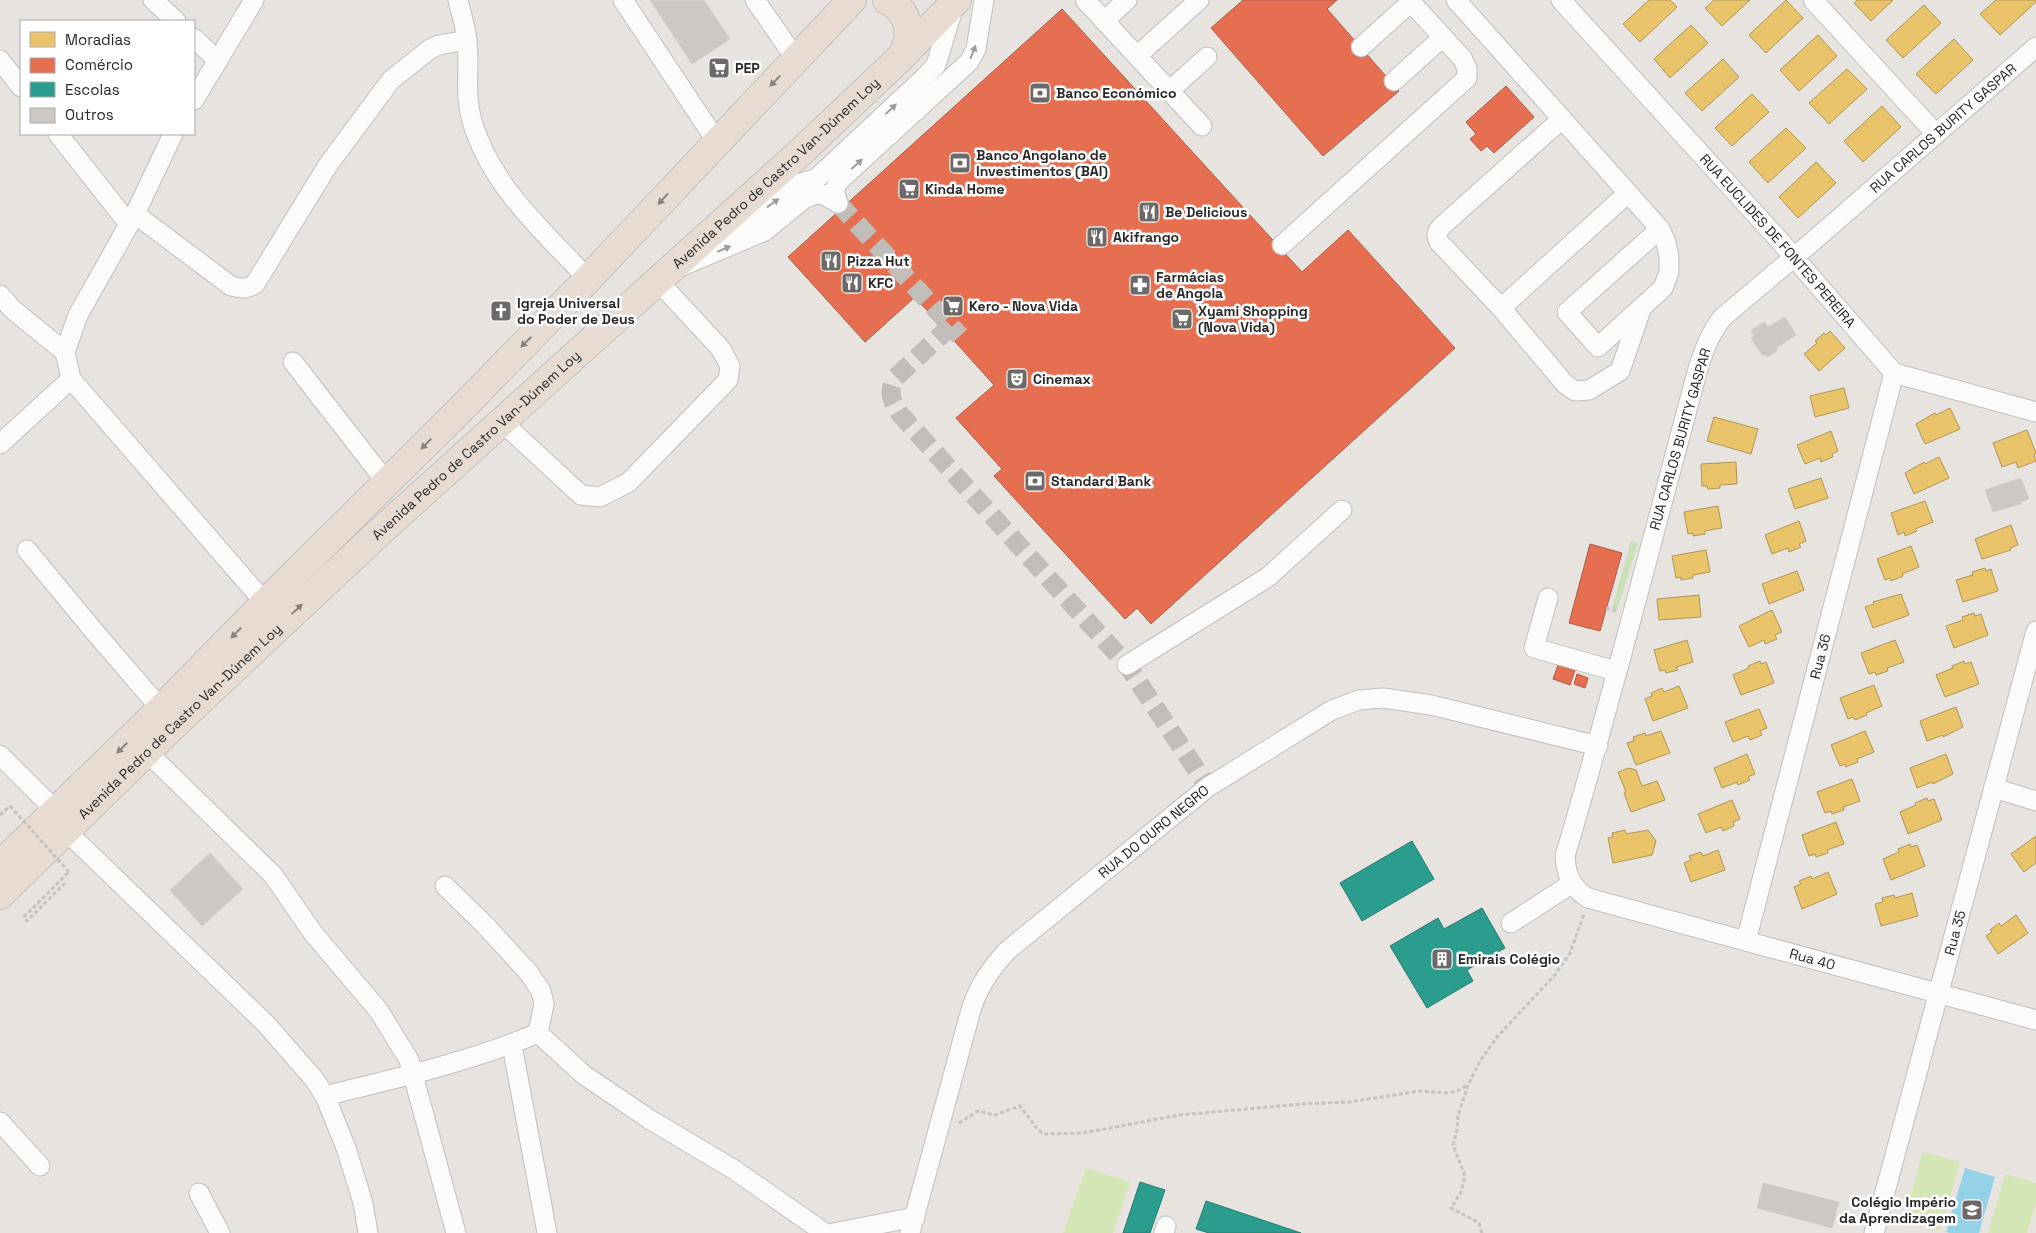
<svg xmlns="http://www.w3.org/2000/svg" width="2036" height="1233" font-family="'Space Grotesk',sans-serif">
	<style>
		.green { fill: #c9e1b8 }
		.pitch { fill: #d4e6b5 }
		.water { fill: #93d2e7 }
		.homes { fill: #e9c46a; stroke: #af9656 }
		.shops { fill: #e76f51; stroke: #ae5a45 }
		.schools { fill: #2a9d8f; stroke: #2a7a70 }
		.building { fill: #ccc9c5; stroke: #d2cfca }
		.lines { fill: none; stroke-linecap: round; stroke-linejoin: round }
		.minor-tunnel { stroke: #c1beba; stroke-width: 19; stroke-dasharray: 19 9; stroke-linecap: butt }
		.minor-casing { stroke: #c1bfbf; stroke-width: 21 }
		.highway-casing { stroke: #c3c2c0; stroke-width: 30 }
		.path { stroke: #c4c3c2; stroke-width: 3; stroke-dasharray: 4 2.5; stroke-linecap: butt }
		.minor { stroke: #fbfbfa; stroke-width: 19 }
		.highway { stroke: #e8dbd2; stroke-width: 28 }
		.path-bridge { stroke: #c4c3c2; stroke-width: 3; stroke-dasharray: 4 2.5; stroke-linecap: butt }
		.oneway { fill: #9c9c9c }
		.oneway2 { fill: #88827e }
		.labels { text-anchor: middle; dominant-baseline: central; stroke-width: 5; stroke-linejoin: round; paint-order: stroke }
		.poi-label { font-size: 14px; font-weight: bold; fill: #292929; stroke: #fff; text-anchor: start }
		.street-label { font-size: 14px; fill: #292929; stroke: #fff }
	</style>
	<rect width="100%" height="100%" fill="#e7e3de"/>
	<polygon class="green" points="1631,541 1638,543 1617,610 1612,608"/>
	<g class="pitch">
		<polygon points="1923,1152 1960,1162 1940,1230 1903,1220"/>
		<polygon points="1086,1168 1130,1182 1113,1233 1063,1233"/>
		<polygon points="2005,1174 2036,1183 2036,1203 2027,1233 1988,1233"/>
	</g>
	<polygon class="water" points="1965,1168 1995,1177 1979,1233 1950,1233 1946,1232"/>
	<g class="homes">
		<polygon points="1649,0 1670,0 1677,7 1640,42 1623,24"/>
		<polygon points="1714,0 1750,0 1722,26 1705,8"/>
		<polygon points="1786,0 1803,18 1766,53 1749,35"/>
		<polygon points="1857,0 1893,0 1871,21 1854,3"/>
		<polygon points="1996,0 2036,0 2036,2 2000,35 1980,14"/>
		<polygon points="1924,5 1941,23 1903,58 1886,40"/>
		<polygon points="1691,25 1708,43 1670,78 1654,59"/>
		<polygon points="1818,35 1837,56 1799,91 1780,70"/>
		<polygon points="1954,39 1973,60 1936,94 1916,74"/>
		<polygon points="1723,59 1739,77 1702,111 1685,93"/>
		<polygon points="1847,69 1867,89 1829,124 1809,103"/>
		<polygon points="1752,94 1769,112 1732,146 1715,128"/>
		<polygon points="1882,106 1901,127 1863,162 1844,141"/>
		<polygon points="1786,128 1806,148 1768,183 1749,162"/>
		<polygon points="1816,162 1836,183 1798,218 1779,197"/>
		<polygon points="1830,331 1845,348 1819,371 1804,354 1817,343 1815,341 1824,333 1826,335"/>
		<polygon points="1844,388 1849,408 1815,417 1810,396"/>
		<polygon points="1950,408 1960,429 1925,444 1916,424 1935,413 1936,415"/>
		<polygon points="1714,417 1758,429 1751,454 1707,441"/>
		<polygon points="2027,430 2036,453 2034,456 2036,461 2018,468 2016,462 2002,467 1993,443"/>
		<polygon points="1831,431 1838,451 1832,454 1833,457 1821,462 1820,458 1805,464 1797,445"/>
		<polygon points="1939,457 1949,478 1914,494 1905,473 1924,462 1925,464"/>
		<polygon points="1736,462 1737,484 1720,485 1720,488 1708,489 1707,486 1702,486 1701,464"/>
		<polygon points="1821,478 1828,498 1795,509 1788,489"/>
		<polygon points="1925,501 1933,522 1915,529 1917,531 1905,536 1904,532 1898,535 1891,513"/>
		<polygon points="1718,506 1722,528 1705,531 1705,534 1693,536 1693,533 1688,534 1684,512"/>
		<polygon points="1799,521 1806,541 1799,544 1801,547 1789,552 1788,548 1772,554 1765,535"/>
		<polygon points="2011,525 2018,545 2010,548 2011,550 1982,559 1975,539"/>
		<polygon points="1911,546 1919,567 1902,574 1903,576 1891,581 1890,578 1885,580 1877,559"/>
		<polygon points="1706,550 1710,572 1693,575 1693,578 1681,580 1681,577 1676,578 1672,556"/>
		<polygon points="1985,568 1986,571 1991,569 1998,591 1963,602 1956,580 1973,575 1972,572"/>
		<polygon points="1797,571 1804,590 1769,604 1762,584"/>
		<polygon points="1901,594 1909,615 1873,628 1865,607 1874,604 1873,602"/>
		<polygon points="1699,595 1701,617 1659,620 1657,599"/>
		<polygon points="1772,610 1782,632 1775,635 1777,639 1765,644 1764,640 1749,647 1739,626"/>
		<polygon points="1974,613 1975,616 1981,614 1988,635 1954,648 1946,626 1963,620 1962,617"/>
		<polygon points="1687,640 1693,662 1676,667 1678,670 1666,673 1665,670 1660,671 1654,650"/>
		<polygon points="1895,640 1904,662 1887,668 1888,671 1876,675 1875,672 1869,674 1861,653"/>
		<polygon points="1760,661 1761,664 1766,662 1774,683 1741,695 1733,675 1749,668 1748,666"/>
		<polygon points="1964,661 1965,664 1971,662 1979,684 1945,697 1936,675 1953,668 1952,666"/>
		<polygon points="1874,685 1882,706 1866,713 1867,715 1855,720 1853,717 1848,719 1840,698"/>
		<polygon points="1679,686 1688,708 1653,721 1645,699 1652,696 1651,693 1662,688 1664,692"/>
		<polygon points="1956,707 1963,727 1943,737 1943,735 1927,741 1920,721"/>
		<polygon points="1759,709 1767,728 1760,731 1762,735 1750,740 1748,736 1733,742 1725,722"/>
		<polygon points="1661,731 1670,753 1636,765 1627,743 1634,741 1633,737 1645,733 1646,736"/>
		<polygon points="1865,731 1874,752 1857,759 1858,762 1846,767 1845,764 1840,766 1831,745"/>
		<polygon points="1747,754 1755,774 1748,777 1750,780 1738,785 1737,782 1722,788 1714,768"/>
		<polygon points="1946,754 1953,774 1933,784 1932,782 1917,788 1910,768"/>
		<polygon points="1629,768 1636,770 1642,786 1657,781 1665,800 1631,812 1624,793 1626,792 1618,772"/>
		<polygon points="1852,779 1860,801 1843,807 1844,810 1832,814 1831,811 1825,813 1817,792"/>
		<polygon points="1927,798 1928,801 1934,799 1942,820 1908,834 1900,812 1916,805 1915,803"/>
		<polygon points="1732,800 1740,819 1733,822 1734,826 1723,831 1721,827 1706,833 1698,814"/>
		<polygon points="1836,822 1844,844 1827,850 1828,853 1816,857 1815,854 1809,856 1802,835"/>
		<polygon points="1625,830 1626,834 1648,830 1656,841 1652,855 1613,863 1608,838 1613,837 1612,833"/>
		<polygon points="2036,836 2036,863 2024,872 2011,854"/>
		<polygon points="1910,844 1911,847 1917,845 1925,866 1891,880 1883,859 1899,852 1898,849"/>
		<polygon points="1718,850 1725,870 1691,882 1684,863 1691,860 1689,856 1701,852 1703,856"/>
		<polygon points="1828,872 1837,894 1802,909 1794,887 1801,884 1799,881 1811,876 1812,879"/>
		<polygon points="1912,893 1918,916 1881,926 1875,904 1883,902 1882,898 1894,895 1895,898"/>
		<polygon points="2016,915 2028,933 1998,954 1986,936 1992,932 1990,930 1999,923 2001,926"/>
	</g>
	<g class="shops">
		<polygon points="1243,0 1337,0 1327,9 1399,91 1323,156 1211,28"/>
		<polygon points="1062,9 1302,272 1348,230 1455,348 1151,624 1137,608 1125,619 994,476 1002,469 956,418 994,385 915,297 865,342 788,257"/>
		<polygon points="1506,86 1534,117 1494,153 1487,146 1481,151 1470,139 1476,134 1466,122"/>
		<polygon points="1590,544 1622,553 1600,631 1569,623"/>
		<polygon points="1558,665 1575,670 1570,685 1553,679"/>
		<polygon points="1577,674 1588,678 1585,688 1574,684"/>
	</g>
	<g class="schools">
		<polygon points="1412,841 1434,879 1362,921 1340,883"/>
		<polygon points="1482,908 1505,948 1467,970 1473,981 1427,1008 1390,946 1438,918 1444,929"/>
		<polygon points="1140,1182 1165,1190 1150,1233 1123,1233"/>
		<polygon points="1206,1201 1301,1233 1209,1233 1196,1229"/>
	</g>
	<g class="building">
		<polygon points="650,0 704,0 730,39 692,64"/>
		<polygon points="1785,317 1796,335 1776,348 1777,351 1767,357 1765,354 1763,356 1751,338 1754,335 1751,330 1765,322 1768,327"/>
		<polygon points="2021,478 2029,499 2020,502 2021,504 1993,512 1985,490"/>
		<polygon points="210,853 243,889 202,926 170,890"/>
		<polygon points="1763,1183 1839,1202 1832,1228 1757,1208"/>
	</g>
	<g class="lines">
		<g class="minor-tunnel">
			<polyline points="838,203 960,336"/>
			<path d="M951 326 896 377C887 393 891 399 900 414L1127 665 1208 787"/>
		</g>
		<g class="minor-casing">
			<g id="minor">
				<polyline points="153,0 176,21"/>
				<path d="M458 0C461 13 466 28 467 41 470 68 464 94 472 121 491 186 543 231 588 279"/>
				<polyline points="623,0 717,142"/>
				<polyline points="755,0 796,59"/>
				<polyline points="1085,0 1202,126"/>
				<polyline points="1456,0 1660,229 1666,242 1669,257 1669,272 1663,288 1598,347 1567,312 1660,229"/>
				<path id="s1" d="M1561 0 1779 240 1894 373 2036 412"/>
				<polyline points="1813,0 1936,134"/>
				<polyline points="1104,21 1127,0"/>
				<polyline points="194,38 218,61"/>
				<polyline points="1361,47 1411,2"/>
				<path id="s2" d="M2036 47 1812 242 1723 317C1710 333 1704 350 1698 369 1654 531 1613 695 1565 856 1566 875 1571 887 1588 898L2036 1020"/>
				<polyline points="1137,56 1199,0"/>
				<polyline points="0,60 21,87"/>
				<polyline points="1394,81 1442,38"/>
				<polyline points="1169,91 1207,57"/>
				<polyline points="194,100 254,0"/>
				<path d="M1562 119 1443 225C1437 231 1435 234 1439 242L1501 308 1565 384 1575 391 1589 390 1620 371 1641 310"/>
				<polyline points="58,134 129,224"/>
				<polyline points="838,203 834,190 839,181 969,62 976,49 984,0"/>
				<path d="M135 214 231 286C241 289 246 289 255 284L328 165 391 80 430 49 439 45 467 40"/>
				<polyline points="725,230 757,214 798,184 817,178 925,77 936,65 954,6"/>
				<polyline points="1282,245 1467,78 1467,68 1462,58 1409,0"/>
				<polyline points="682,266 765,231 804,199 813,195 822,194 838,203"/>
				<polyline points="0,295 12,309 65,352 71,379 265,603"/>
				<polyline points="1501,308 1628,193"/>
				<polyline points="65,352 78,315 135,214 173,134"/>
				<polyline points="293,362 387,483"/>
				<polyline points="502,422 581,495 600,497 629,482 728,380 730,366 721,349 657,280"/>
				<polyline points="0,444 71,379"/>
				<polyline points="27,550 93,630 161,709"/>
				<polyline points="1548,598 1534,648 1616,671"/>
				<polyline points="1127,665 1268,577 1342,510"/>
				<polyline points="147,752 273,875 313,933 379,1011 409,1060 456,1233"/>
				<polyline points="0,755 57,812"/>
				<polyline points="1994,788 2036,801"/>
				<polyline points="66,831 266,1024 314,1079 325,1096 346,1148 363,1203 368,1233"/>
				<polyline points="445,886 484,924 529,973 541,991 544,1004 538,1033"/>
				<polyline points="1511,923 1571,884"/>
				<path id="s3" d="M1746 941 1894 373"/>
				<polyline points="538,1033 584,1075 649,1119 733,1169 825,1233"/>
				<polyline points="512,1045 547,1233"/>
				<path d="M325 1096C396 1078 470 1062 538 1033"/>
				<polyline points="0,1122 40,1166"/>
				<polyline points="199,1193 220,1233"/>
				<polyline points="833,1233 915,1217"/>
				<path id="s4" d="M910 1233 971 1010C978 986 991 968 1008 950L1208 787 1332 710 1359 700 1383 698 1431 705 1598 746"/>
				<polyline points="1164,1233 1166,1226"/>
				<path id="s5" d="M1874 1233 2036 631"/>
			</g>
		</g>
		<g class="highway-casing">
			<g id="highway">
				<path d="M887 0C910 11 915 38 900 58"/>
				<polyline points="0,865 161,709 265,603 460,410 588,279 852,0"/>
				<path id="s6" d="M0 895 173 726 274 631 384 528 805 148 899 59 957 0"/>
			</g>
		</g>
		<g class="path">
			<polyline points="1606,608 1617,611"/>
			<polyline points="0,815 10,806"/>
			<polyline points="65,883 27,921 24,917 69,872"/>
			<polyline points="959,1123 978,1111 995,1115 1020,1106 1035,1126 1043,1134 1083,1133 1179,1115 1302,1104 1349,1102 1420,1091 1446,1093 1457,1091 1468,1085"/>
			<polyline points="1482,1233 1479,1223 1451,1208 1461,1192 1465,1176 1453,1145 1457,1130 1458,1115 1468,1085 1480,1061 1497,1037 1554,976 1570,953 1584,914"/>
		</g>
		<use href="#minor" class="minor"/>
		<use href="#highway" class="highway"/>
		<polyline class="path-bridge" points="10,806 69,872"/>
	</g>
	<defs><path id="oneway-solid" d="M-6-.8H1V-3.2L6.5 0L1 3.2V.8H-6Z" transform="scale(1.25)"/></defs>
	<g class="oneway">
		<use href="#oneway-solid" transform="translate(973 52) rotate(-69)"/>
		<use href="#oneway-solid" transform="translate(891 109) rotate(-43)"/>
		<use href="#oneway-solid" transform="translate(857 164) rotate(-42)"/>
		<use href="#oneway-solid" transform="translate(773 203) rotate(-36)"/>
		<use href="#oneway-solid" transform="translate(724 249) rotate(-23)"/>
	</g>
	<g class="oneway2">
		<use href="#oneway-solid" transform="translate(775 81) rotate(134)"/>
		<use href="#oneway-solid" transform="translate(663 199) rotate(133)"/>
		<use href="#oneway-solid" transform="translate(526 342) rotate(135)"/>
		<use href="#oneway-solid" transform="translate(426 444) rotate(135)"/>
		<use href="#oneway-solid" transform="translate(297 609) rotate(-43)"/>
		<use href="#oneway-solid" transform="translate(236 633) rotate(134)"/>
		<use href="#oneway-solid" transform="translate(122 748) rotate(136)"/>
	</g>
	<defs>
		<g id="supermarket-square" transform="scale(1.125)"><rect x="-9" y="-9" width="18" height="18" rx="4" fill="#6c6a68" stroke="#fff"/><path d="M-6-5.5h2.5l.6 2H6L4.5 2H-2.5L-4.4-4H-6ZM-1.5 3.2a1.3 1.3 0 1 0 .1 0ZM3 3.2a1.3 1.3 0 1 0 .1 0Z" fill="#fff"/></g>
		<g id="bank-square" transform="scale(1.125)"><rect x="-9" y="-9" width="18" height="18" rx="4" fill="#6c6a68" stroke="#fff"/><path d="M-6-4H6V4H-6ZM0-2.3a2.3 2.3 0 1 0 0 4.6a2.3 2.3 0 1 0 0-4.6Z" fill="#fff"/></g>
		<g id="restaurant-square" transform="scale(1.125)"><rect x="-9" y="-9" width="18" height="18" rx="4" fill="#6c6a68" stroke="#fff"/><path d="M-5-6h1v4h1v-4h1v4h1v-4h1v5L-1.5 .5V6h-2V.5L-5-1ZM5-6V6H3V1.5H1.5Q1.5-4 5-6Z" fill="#fff"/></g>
		<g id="pharmacy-square" transform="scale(1.125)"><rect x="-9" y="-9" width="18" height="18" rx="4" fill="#6c6a68" stroke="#fff"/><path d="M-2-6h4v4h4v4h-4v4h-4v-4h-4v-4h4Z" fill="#fff"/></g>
		<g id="church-square" transform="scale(1.125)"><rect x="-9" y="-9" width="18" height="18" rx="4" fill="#6c6a68" stroke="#fff"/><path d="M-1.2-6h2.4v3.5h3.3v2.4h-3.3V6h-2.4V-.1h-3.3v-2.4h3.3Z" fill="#fff"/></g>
		<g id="theatre-square" transform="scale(1.125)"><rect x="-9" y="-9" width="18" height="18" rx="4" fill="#6c6a68" stroke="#fff"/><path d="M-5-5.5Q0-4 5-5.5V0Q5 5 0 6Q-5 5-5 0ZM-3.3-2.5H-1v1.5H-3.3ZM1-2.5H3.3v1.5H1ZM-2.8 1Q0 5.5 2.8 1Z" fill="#fff"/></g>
		<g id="building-square" transform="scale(1.125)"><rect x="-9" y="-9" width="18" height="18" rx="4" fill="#6c6a68" stroke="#fff"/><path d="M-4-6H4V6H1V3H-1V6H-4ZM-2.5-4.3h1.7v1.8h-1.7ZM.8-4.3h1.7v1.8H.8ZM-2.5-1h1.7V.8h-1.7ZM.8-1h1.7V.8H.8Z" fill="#fff"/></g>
		<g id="school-square" transform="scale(1.125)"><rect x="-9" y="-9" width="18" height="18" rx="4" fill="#6c6a68" stroke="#fff"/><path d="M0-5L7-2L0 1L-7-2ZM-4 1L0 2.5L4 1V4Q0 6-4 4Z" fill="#fff"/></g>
	</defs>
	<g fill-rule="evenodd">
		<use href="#supermarket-square" x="719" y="68"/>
		<use href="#bank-square" x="1040" y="93"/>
		<use href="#bank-square" x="960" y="163"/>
		<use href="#supermarket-square" x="909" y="189"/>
		<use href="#restaurant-square" x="1149" y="212"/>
		<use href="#restaurant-square" x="1097" y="237"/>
		<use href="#restaurant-square" x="831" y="261"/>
		<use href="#restaurant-square" x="852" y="283"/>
		<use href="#pharmacy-square" x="1140" y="285"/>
		<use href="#supermarket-square" x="953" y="306"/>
		<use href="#church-square" x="501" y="311"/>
		<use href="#supermarket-square" x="1182" y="319"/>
		<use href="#theatre-square" x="1017" y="379"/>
		<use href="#bank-square" x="1035" y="481"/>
		<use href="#building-square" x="1442" y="959"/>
		<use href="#school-square" x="1972" y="1210"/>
	</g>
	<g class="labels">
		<g class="poi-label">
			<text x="735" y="68">PEP</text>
			<text x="1056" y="93">Banco Económico</text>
			<text x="976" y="155">Banco Angolano de<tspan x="976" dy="16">Investimentos (BAI)</tspan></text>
			<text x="925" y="189">Kinda Home</text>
			<text x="1165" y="212">Be Delicious</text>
			<text x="1113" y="237">Akifrango</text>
			<text x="847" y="261">Pizza Hut</text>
			<text x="1156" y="277">Farmácias<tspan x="1156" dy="16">de Angola</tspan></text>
			<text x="868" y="283">KFC</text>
			<text x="517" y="303">Igreja Universal<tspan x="517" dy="16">do Poder de Deus</tspan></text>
			<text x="969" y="306">Kero - Nova Vida</text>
			<text x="1198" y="311">Xyami Shopping<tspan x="1198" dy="16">(Nova Vida)</tspan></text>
			<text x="1033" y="379">Cinemax</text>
			<text x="1051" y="481">Standard Bank</text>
			<text x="1458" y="959">Emirais Colégio</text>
			<text x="1956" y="1202" text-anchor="end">Colégio Império<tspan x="1956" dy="16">da Aprendizagem</tspan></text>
		</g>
		<g class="street-label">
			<text transform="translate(1943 128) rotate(-41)">RUA CARLOS BURITY GASPAR</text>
			<text stroke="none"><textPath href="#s6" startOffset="1060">Avenida Pedro de Castro Van-Dúnem Loy</textPath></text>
			<text stroke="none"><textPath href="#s1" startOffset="324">RUA EUCLIDES DE FONTES PEREIRA</textPath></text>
			<text transform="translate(1680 439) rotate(-74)">RUA CARLOS BURITY GASPAR</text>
			<text stroke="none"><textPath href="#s6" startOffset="655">Avenida Pedro de Castro Van-Dúnem Loy</textPath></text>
			<text stroke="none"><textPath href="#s3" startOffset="294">Rua 36</textPath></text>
			<text stroke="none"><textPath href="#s6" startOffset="250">Avenida Pedro de Castro Van-Dúnem Loy</textPath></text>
			<text stroke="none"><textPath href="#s4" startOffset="490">RUA DO OURO NEGRO</textPath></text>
			<text stroke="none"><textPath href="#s5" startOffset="311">Rua 35</textPath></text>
			<text stroke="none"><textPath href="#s2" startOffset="1259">Rua 40</textPath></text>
		</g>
	</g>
	<rect x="20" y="20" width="175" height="115" fill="#ffffff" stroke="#a9a9a9"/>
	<rect x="30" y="32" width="25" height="15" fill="#e9c46a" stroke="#a9a9a9"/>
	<text x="65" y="45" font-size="15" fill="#292929">Moradias</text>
	<rect x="30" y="58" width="25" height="15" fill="#e76f51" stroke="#a9a9a9"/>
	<text x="65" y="70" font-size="15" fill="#292929">Comércio</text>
	<rect x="30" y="82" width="25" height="15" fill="#2a9d8f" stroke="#a9a9a9"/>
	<text x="65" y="95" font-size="15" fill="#292929">Escolas</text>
	<rect x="30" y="108" width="25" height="15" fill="#ccc9c5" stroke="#a9a9a9"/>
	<text x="65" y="120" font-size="15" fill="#292929">Outros</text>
</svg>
